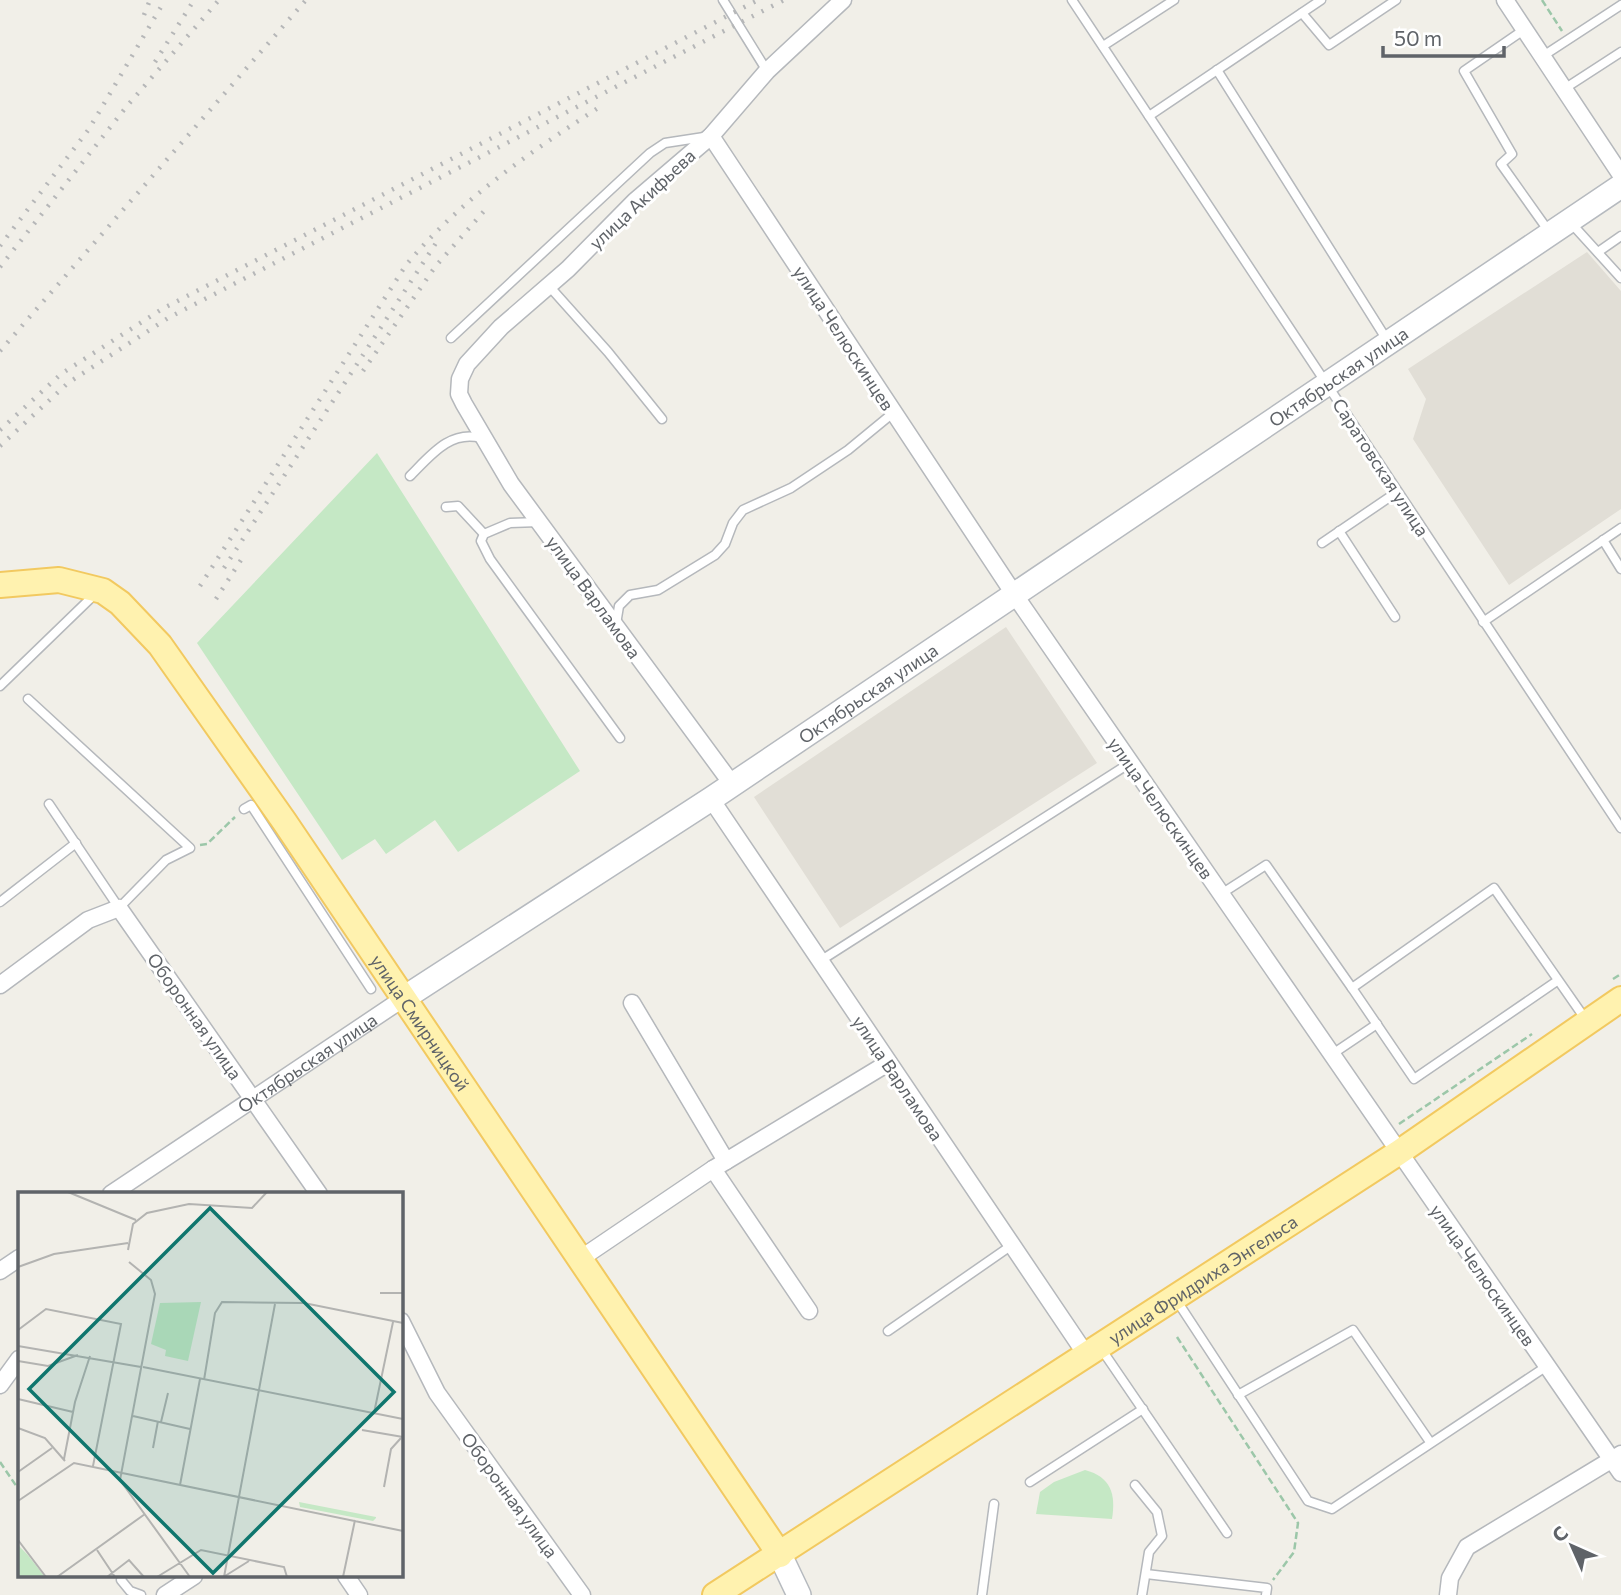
<svg xmlns="http://www.w3.org/2000/svg" width="1621" height="1595" font-family="Commissioner,sans-serif">
	<style>
		.education { fill: #e1ded6 }
		.green { fill: #c5e8c5 }
		.lines { fill: none; stroke-linecap: round; stroke-linejoin: round }
		.lane-casing { stroke: #b5b8bc; stroke-width: 11 }
		.street-casing { stroke: #b5b8bc; stroke-width: 19 }
		.secondary-casing { stroke: #b6babf; stroke-width: 26 }
		.primary-casing { stroke: #f2c960; stroke-width: 28 }
		.path { stroke: #9cc7a9; stroke-width: 2.5; stroke-dasharray: 7 3.5; stroke-linecap: butt }
		.lane { stroke: #fff; stroke-width: 8 }
		.street { stroke: #fff; stroke-width: 16 }
		.secondary { stroke: #fff; stroke-width: 23 }
		.primary { stroke: #fff2af; stroke-width: 24 }
		.rail { stroke: #b6b7b8; stroke-width: 4.5; stroke-dasharray: 2 9; stroke-linecap: butt }
		.labels { text-anchor: middle; dominant-baseline: central; stroke-width: 6; stroke-linejoin: round; paint-order: stroke }
		.street-label { font-size: 18px; fill: #5f6368; stroke: #fff }
		.inset-road { fill: none; stroke: #b3b3b1; stroke-width: 2 }
		.view { fill: #0f766e; fill-opacity: 0.15; stroke: #0f766e; stroke-width: 3.5 }
		.inset-edge { fill: none; stroke: #5f6368; stroke-width: 3.5 }
	</style>
	<rect width="100%" height="100%" fill="#f1efe8"/>
	<g class="education">
		<polygon points="1587,252 1621,291 1621,509 1509,585 1413,439 1426,399 1408,369"/>
		<polygon points="1006,627 1097,763 840,928 754,797"/>
	</g>
	<g class="green">
		<polygon points="377,453 580,771 458,852 435,820 386,854 375,839 342,860 197,643"/>
		<path d="M1085 1470C1111 1477 1116 1494 1112 1519L1036 1514 1040 1492 1054 1482Z"/>
	</g>
	<g class="lines">
		<g class="lane-casing">
			<g id="lane">
				<polyline points="723,0 767,71"/>
				<polyline points="1072,0 1621,828"/>
				<polyline points="1302,13 1329,45 1396,0"/>
				<polyline points="1525,29 1464,71 1512,154 1501,164 1550,233"/>
				<polyline points="1103,46 1174,0"/>
				<polyline points="1543,56 1621,5"/>
				<polyline points="1217,70 1387,340"/>
				<polyline points="1564,89 1621,52"/>
				<polyline points="1149,116 1321,0"/>
				<polyline points="1571,223 1621,278"/>
				<polyline points="1598,252 1621,236"/>
				<polyline points="549,286 608,352 662,419"/>
				<polyline points="451,338 650,153 665,143 704,137"/>
				<path d="M410 476C431 455 450 430 481 438"/>
				<polyline points="446,507 458,506 484,534"/>
				<polyline points="539,522 510,523 484,534 481,541 490,559 620,738"/>
				<polyline points="1339,531 1395,617"/>
				<polyline points="1603,540 1621,569"/>
				<polyline points="1322,543 1397,492"/>
				<polyline points="1483,622 1621,528"/>
				<polyline points="616,624 619,606 630,595 658,590 715,555 725,544 733,523 743,510 791,488 848,450 893,413"/>
				<polyline points="0,686 94,595"/>
				<polyline points="28,699 190,848 166,860 119,908 49,804"/>
				<polyline points="244,809 251,805 371,989"/>
				<polyline points="1221,894 1266,865 1352,988"/>
				<polyline points="0,902 76,843"/>
				<polyline points="820,961 1130,763"/>
				<polyline points="1557,981 1414,1079 1352,988 1494,888 1586,1020"/>
				<polyline points="1331,1055 1377,1024"/>
				<polyline points="1177,1301 1308,1501 1332,1509 1547,1366"/>
				<polyline points="888,1331 1012,1245"/>
				<polyline points="1102,1350 1227,1533"/>
				<polyline points="1238,1395 1353,1330 1430,1442"/>
				<polyline points="1030,1482 1143,1409"/>
				<polyline points="1135,1485 1157,1512 1162,1536 1149,1552 1142,1595"/>
				<polyline points="1146,1574 1267,1588 1266,1595"/>
				<polyline points="122,1576 121,1580 130,1591 141,1595"/>
				<polyline points="982,1595 994,1504"/>
			</g>
		</g>
		<g class="street-casing">
			<g id="street">
				<polyline points="1505,0 1621,175"/>
				<polyline points="711,136 1014,594 1621,1473"/>
				<polyline points="732,784 511,484 464,404 459,394 460,379 467,364 501,327 568,269 635,201 711,136 767,71 843,0"/>
				<polyline points="711,799 1087,1356"/>
				<polyline points="0,985 88,920 119,908 319,1194"/>
				<polyline points="632,1003 726,1161"/>
				<polyline points="713,1169 809,1311"/>
				<path id="s1" d="M111 1194 404 998"/>
				<polyline points="580,1259 713,1169 888,1063"/>
				<polyline points="0,1271 19,1258"/>
				<polyline points="401,1321 437,1393 582,1595"/>
				<polyline points="0,1385 19,1359"/>
				<polyline points="346,1576 359,1595"/>
				<polyline points="165,1595 194,1576"/>
				<polyline points="1448,1595 1450,1578 1467,1547 1621,1454"/>
			</g>
		</g>
		<g class="secondary-casing">
			<g id="secondary">
				<path id="s2" d="M404 998 711 799 1621 186"/>
				<polyline points="780,1555 799,1595"/>
			</g>
		</g>
		<g class="primary-casing">
			<g id="primary">
				<path id="s3" d="M0 585 59 580 103 591 120 603 160 645 284 821 780 1555"/>
				<path id="s4" d="M715 1595 1398 1153 1621 999"/>
			</g>
		</g>
		<g class="path">
			<polyline points="1542,0 1562,31"/>
			<polyline points="200,845 207,844 235,817"/>
			<polyline points="1613,979 1621,974"/>
			<polyline points="1399,1124 1532,1034"/>
			<polyline points="1177,1337 1298,1523 1294,1552 1273,1580"/>
			<polyline points="0,1462 19,1490"/>
		</g>
		<use href="#lane" class="lane"/>
		<use href="#street" class="street"/>
		<use href="#secondary" class="secondary"/>
		<use href="#primary" class="primary"/>
		<g class="rail">
			<polyline points="144,15 150,0"/>
			<polyline points="155,62 194,0"/>
			<polyline points="0,246 89,129 165,0"/>
			<polyline points="0,267 127,106 219,0"/>
			<polyline points="0,351 306,0"/>
			<polyline points="363,371 435,267 485,210"/>
			<polyline points="0,430 61,374 162,309 758,0"/>
			<polyline points="0,446 68,383 168,318 784,0"/>
			<polyline points="224,568 436,243"/>
			<path d="M200 586 406 265C461 199 529 153 601 106"/>
			<polyline points="216,599 241,560"/>
		</g>
	</g>
	<g class="labels">
		<g class="street-label">
			<text transform="translate(642 199) rotate(-43)">улица Акифьева</text>
			<text transform="translate(844 338) rotate(57)">улица Челюскинцев</text>
			<text stroke="none"><textPath href="#s2" startOffset="1122">Октябрьская улица</textPath></text>
			<text transform="translate(1381 467) rotate(57)">Саратовская улица</text>
			<text transform="translate(594 597) rotate(54)">улица Варламова</text>
			<text stroke="none"><textPath href="#s2" startOffset="555">Октябрьская улица</textPath></text>
			<text transform="translate(1161 808) rotate(55)">улица Челюскинцев</text>
			<text transform="translate(195 1016) rotate(55)">Оборонная улица</text>
			<text stroke="none"><textPath href="#s3" startOffset="642">улица Смирницкой</textPath></text>
			<text stroke="none"><textPath href="#s1" startOffset="236">Октябрьская улица</textPath></text>
			<text transform="translate(898 1078) rotate(56)">улица Варламова</text>
			<text transform="translate(1483 1275) rotate(55)">улица Челюскинцев</text>
			<text stroke="none"><textPath href="#s4" startOffset="581">улица Фридриха Энгельса</textPath></text>
			<text transform="translate(510 1495) rotate(54)">Оборонная улица</text>
		</g>
	</g>
	<g transform="translate(18 1192)">
		<rect width="385" height="385" fill="#f1efe8"/>
		<path d="M183 110 170 169 147 164 148 158 133 152 142 111ZM281 310 358 325V326L355 329 282 315ZM0 353 9 362 27 385H0Z" fill="#c5e8c5"/>
		<path class="inset-road" d="M50 0 118 28M110 58 115 32 129 21 171 12 234 16 249 0M111 70 133 88 137 102 102 288 172 385M0 75 36 62 110 51M362 101H385M0 138 28 117 103 132 75 274M0 154 123 175M0 169 30 174 60 163M125 175 385 227M186 188 197 121 204 110 286 111 385 131M0 207 55 220M356 221 375 130M115 224 172 237M143 230 150 201M0 236 27 246 47 269M344 238 385 245M135 256 140 229M46 267 57 210 72 164M0 280 34 256M162 293 182 187M366 295 373 257 383 246M0 309 56 271 385 339M0 348 28 385M79 358 97 385M207 384 231 369M39 385 127 322M89 385 111 368 126 385M139 385 183 358 266 375 269 385M206 385 257 112M325 385 337 328"/>
		<path class="view" d="M192 16 376 200 195 381 11 197Z"/>
		<rect width="385" height="385" class="inset-edge"/>
	</g>
	<g transform="translate(1572 1546) rotate(315)" stroke="#ffffff" stroke-width="5" paint-order="stroke">
	<path d="M0-5L12 26L0 18L-12 26Z" fill="#5f6368"/>
	<text y="-10" font-size="19" font-weight="bold" text-anchor="middle" fill="#5f6368">С</text>
	</g>
	<path d="M1383 46v10h121v-10" fill="none" stroke="#5f6368" stroke-width="3.5"/>
	<text x="1394" y="46" font-size="21" fill="#5f6368" stroke="#ffffff" stroke-width="5" paint-order="stroke">50 m</text>
</svg>
